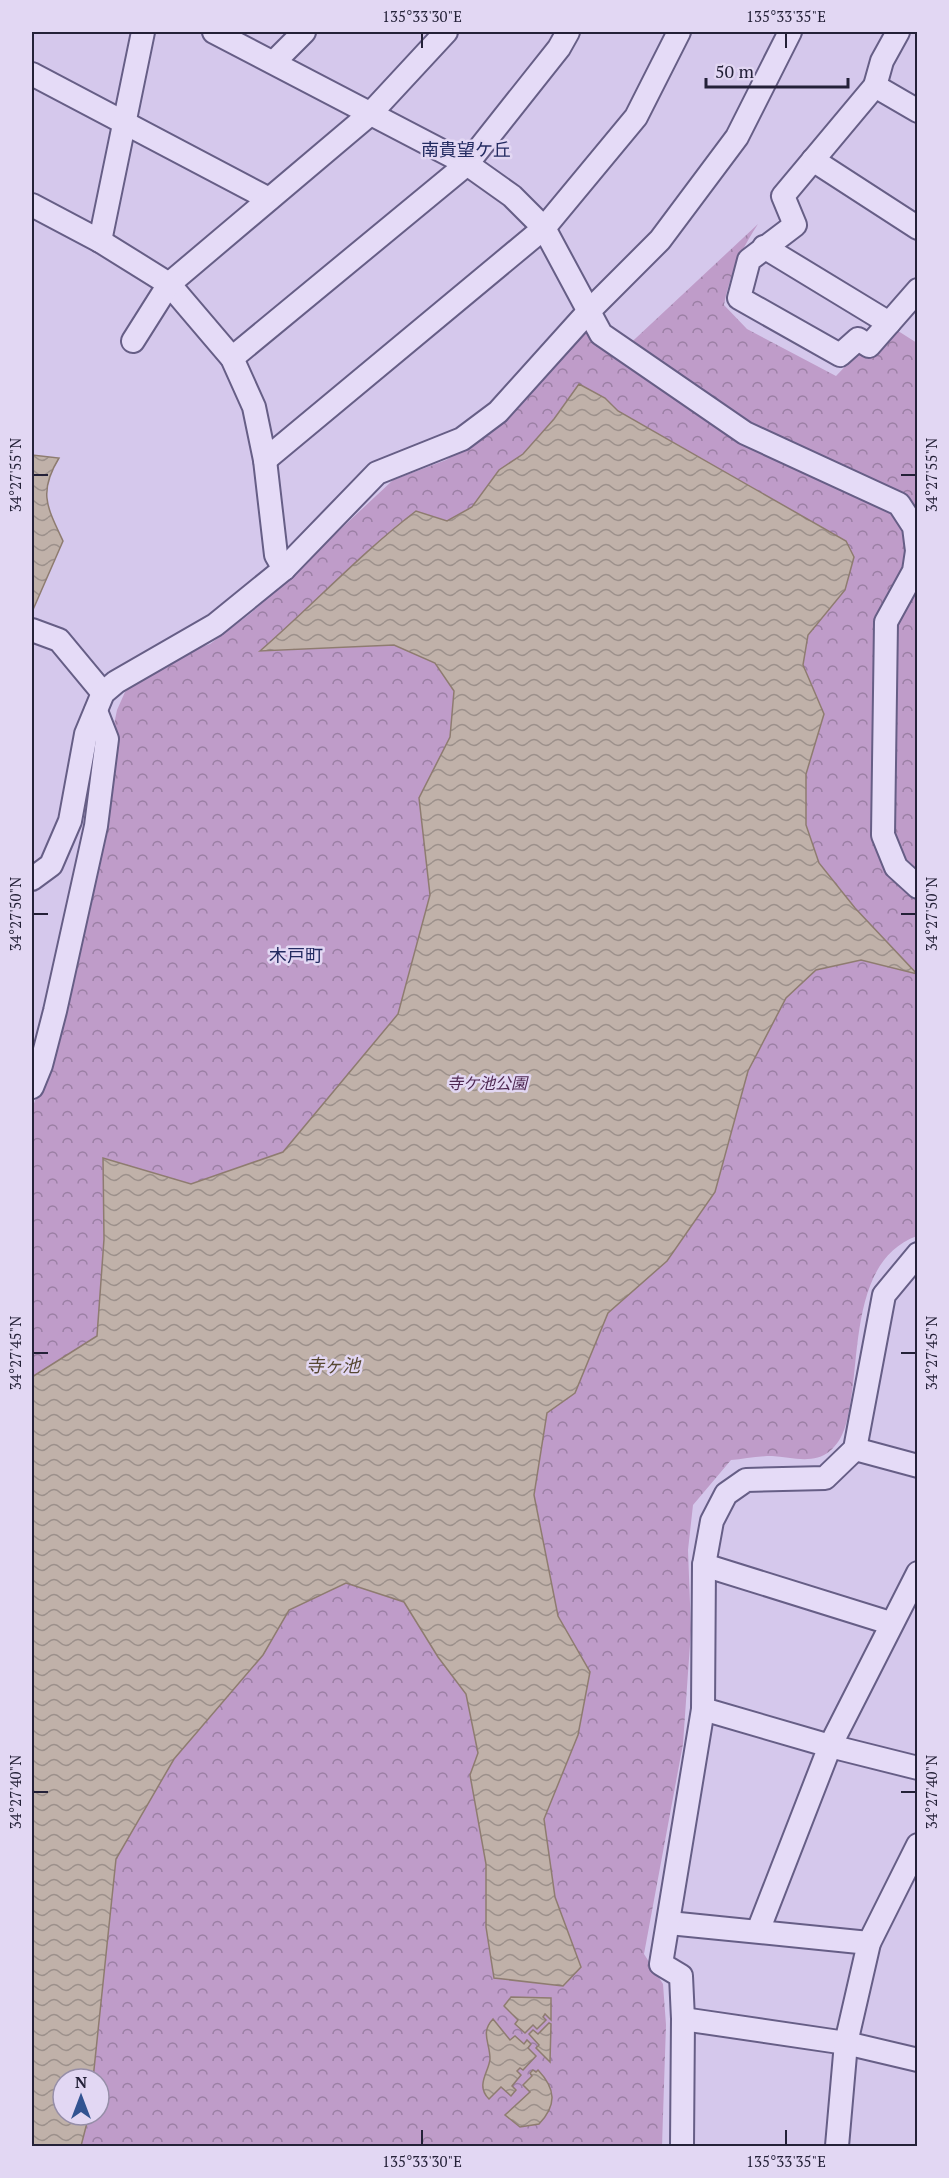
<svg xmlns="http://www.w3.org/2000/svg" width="949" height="2178" font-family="'PT Serif','Noto Sans JP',serif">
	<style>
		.park { fill: url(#park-crowns); fill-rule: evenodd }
		.water { fill: url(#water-waves); stroke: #8e7c70; stroke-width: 1.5 }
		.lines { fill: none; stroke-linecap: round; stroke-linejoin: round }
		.minor-casing { stroke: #665e86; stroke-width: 26 }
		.minor { stroke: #e5dbf7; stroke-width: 22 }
		.ticks { fill: none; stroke: #242138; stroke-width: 2 }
		.labels { text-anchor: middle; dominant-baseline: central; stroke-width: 5; stroke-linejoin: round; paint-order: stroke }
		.park-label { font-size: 16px; font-style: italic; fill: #4f2953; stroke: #e2d7f3 }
		.neighbourhood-label { font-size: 18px; fill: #232b61; stroke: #e2d7f3 }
		.water-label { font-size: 18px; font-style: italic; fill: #564731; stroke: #e2d7f3 }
		.neatline { fill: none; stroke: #242138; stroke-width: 2 }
		.ticks-label { font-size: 15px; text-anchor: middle; fill: #242138 }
	</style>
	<defs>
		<pattern id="park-crowns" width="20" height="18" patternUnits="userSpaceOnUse" patternTransform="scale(1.5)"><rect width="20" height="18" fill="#bf9cc9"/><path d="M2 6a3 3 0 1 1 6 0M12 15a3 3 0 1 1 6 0" fill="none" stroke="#9b7fa4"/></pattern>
		<pattern id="water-waves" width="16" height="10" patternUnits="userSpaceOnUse" patternTransform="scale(1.5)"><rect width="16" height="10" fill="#c0b1a9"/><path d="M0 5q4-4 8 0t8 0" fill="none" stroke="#9c908b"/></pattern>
	</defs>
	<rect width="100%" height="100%" fill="#d5c8ec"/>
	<path class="park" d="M758 224C741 250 730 274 724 305L747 329 836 376 857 354 871 358 895 329 917 343V1236C853 1259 860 1350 850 1405 847 1422 844 1439 830 1451 813 1465 791 1457 772 1456 758 1456 744 1459 731 1460L693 1505 688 1550 691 1630 683 1744 644 1954 663 1984 666 2025 662 2146H32V1109L40 1087 117 710 125 692 144 674 170 658 210 644 251 613 393 480 446 460 470 444 584 326 621 352ZM63 2079H99V2115H63Z"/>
	<g class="water">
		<path d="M579 384 605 398 618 411 846 541 854 557 845 590 808 635 803 665 824 714 806 774V825L819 863 855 908 917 974 861 960 816 970 786 998 748 1071 715 1192 667 1261 608 1313 575 1393 547 1413 534 1495 558 1616 590 1672 578 1735 544 1819 555 1897 581 1967 563 1986 494 1978 486 1927V1864L470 1775 478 1753 466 1694 438 1657 404 1602 346 1583 289 1610 263 1655 174 1759 116 1859 93 2079H63V2115H89L81 2146H32V1377L97 1336 104 1239 103 1158 191 1184 283 1152 398 1014 430 895 419 798 450 737 454 691 435 663 394 645 260 651C313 605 361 553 416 511L447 521 472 507 499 470 523 454 554 419Z"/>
		<path d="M32 455 59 458C38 492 47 507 63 541L32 612Z"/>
		<polygon points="511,1997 551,1998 551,2020 545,2014 543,2017 546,2020 537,2029 533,2025 525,2033 515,2024 518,2020 504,2006"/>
		<path d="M493 2019 510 2040 515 2036 524 2044 527 2040 531 2044 528 2048 536 2056 523 2070 520 2068 517 2071 521 2075 512 2086 516 2090 511 2096 501 2087 489 2099C475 2085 489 2072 490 2059 490 2042 480 2033 493 2019Z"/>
		<polygon points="549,2023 551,2024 550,2062 536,2048 539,2045 529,2034 533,2030 538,2034"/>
		<path d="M533 2070 536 2072 538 2070C556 2089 557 2105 539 2124L520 2127 505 2115 530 2092 523 2085 532 2076 530 2073Z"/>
	</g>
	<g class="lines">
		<g class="minor-casing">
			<g id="minor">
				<polyline points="214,32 467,164 512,196 544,228 601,334 745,433 899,504 914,527 917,551 914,571 886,622 883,835 896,867 918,887"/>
				<polyline points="898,32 882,61 875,86 783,196 795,225 749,260 739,298 840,355 858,339 869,346 918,290"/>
				<polyline points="274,62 304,32"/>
				<polyline points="32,74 269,199"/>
				<polyline points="875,86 918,111"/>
				<polyline points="813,160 918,228"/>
				<polyline points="32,205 100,241 169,284 232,358 254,407 265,460 276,555 284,569"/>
				<polyline points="100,241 143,32"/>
				<polyline points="764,247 889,323"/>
				<polyline points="133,341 169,284 370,114 446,32"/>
				<polyline points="232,358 467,164 559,48 568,32"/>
				<polyline points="265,460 544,228 636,117 679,32"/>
				<polyline points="32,630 59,640 103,693"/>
				<polyline points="32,879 51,865 70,821 86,734 103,693 116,682 215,625 284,569 377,473 462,439 498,412 588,312 660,240 737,137 790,32"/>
				<polyline points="32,1087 41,1065 55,1011 96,826 107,739 96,711"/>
				<polyline points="855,1449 918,1466"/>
				<polyline points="704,1565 890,1623"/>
				<polyline points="703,1709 830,1746 918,1768"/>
				<polyline points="669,1923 869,1943"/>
				<polyline points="758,1931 830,1746 918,1573"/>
				<polyline points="683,2019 846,2043 918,2060"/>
				<polyline points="682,2146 683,2019 681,1976 661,1964 703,1709 704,1565 712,1521 726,1494 746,1480 825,1478 855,1449 884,1295 918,1254"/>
				<polyline points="837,2146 846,2043 869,1943 918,1845"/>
			</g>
		</g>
		<use href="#minor" class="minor"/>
	</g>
	<path class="ticks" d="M422 33V48M786 33V48M33 475H48M901 475H916M33 914H48M901 914H916M33 1353H48M901 1353H916M33 1792H48M901 1792H916M422 2130V2145M786 2130V2145"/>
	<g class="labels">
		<g class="park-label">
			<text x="487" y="1083">寺ケ池公園</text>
		</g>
		<g class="neighbourhood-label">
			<text x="466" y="149">南貴望ケ丘</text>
			<text x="296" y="955">木戸町</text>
		</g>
		<g class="water-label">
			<text x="333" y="1365">寺ヶ池</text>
		</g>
	</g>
	<rect width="949" height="2178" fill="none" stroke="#e2d7f3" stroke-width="66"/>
	<g transform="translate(81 2097)"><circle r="28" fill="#e2d7f3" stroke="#968ea8" stroke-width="1.5"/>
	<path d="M0-4.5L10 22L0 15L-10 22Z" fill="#325391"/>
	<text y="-9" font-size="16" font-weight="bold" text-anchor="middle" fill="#242138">N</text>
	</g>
	<path d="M706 78v9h142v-9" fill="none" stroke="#242138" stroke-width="3"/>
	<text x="715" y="78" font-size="18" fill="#242138" stroke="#e2d7f3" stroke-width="4.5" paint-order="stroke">50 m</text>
	<rect x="33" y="33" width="883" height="2112" class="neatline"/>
	<g class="ticks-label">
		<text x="422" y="22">135°33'30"E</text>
		<text x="786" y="22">135°33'35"E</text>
		<text transform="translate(16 475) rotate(-90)" y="5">34°27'55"N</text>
		<text transform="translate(932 475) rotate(-90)" y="5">34°27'55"N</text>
		<text transform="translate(16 914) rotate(-90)" y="5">34°27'50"N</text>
		<text transform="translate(932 914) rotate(-90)" y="5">34°27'50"N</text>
		<text transform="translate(16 1353) rotate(-90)" y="5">34°27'45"N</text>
		<text transform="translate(932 1353) rotate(-90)" y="5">34°27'45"N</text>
		<text transform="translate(16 1792) rotate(-90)" y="5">34°27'40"N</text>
		<text transform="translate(932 1792) rotate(-90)" y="5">34°27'40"N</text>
		<text x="422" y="2167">135°33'30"E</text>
		<text x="786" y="2167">135°33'35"E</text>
	</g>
</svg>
